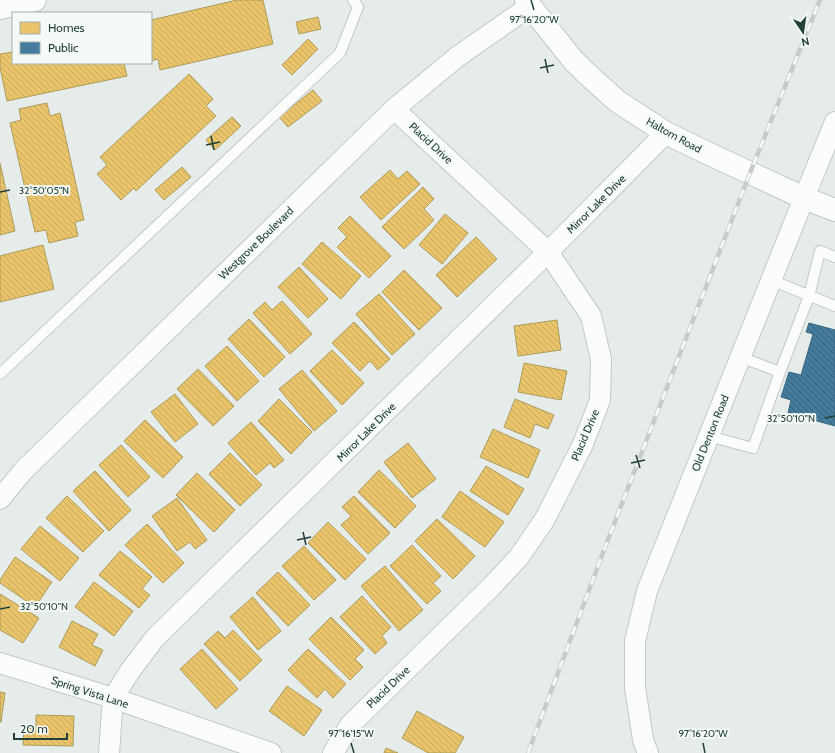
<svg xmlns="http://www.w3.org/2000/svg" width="835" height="753" font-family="Cabin,sans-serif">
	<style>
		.homes { fill: url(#homes-back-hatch); stroke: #ad9c5b }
		.public { fill: url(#public-back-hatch); stroke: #3a697f }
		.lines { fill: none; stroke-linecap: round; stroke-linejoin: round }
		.lane-casing { stroke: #c3c9c6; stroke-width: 12 }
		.street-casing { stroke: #c3c9c6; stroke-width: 22 }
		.secondary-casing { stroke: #c2c9c6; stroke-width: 24 }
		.lane { stroke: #fbfcfc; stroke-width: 10 }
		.street { stroke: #fbfcfc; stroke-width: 20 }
		.secondary { stroke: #fbfcfc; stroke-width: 22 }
		.rail-casing { stroke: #c7ccca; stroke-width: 4.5 }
		.rail { stroke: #f5faf7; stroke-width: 3; stroke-dasharray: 9; stroke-linecap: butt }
		.ticks { fill: none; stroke: #224038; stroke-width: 1.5 }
		.labels { text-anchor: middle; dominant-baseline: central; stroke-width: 4; stroke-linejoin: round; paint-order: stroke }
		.street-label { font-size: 11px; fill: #224038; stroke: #f5faf7 }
		.ticks-label { font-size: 10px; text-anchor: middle; fill: #224038; stroke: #f5faf7; stroke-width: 4; stroke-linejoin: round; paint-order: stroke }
	</style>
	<defs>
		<pattern id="homes-back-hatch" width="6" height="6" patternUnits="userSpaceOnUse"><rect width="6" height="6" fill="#e9c46a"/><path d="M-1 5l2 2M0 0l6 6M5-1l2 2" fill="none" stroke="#c8a95d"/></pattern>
		<pattern id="public-back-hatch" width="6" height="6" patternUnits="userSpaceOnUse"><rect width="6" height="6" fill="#457b9d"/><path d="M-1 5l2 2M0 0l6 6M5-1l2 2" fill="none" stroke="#36617a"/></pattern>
	</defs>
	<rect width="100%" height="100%" fill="#e6ece9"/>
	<g class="homes">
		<polygon points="237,0 263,0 273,44 160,70 158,59 151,61 151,20"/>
		<polygon points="318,17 321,29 299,34 296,22"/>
		<polygon points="308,39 318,49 292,75 282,65"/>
		<polygon points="13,52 13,63 124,63 127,76 7,101 0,67 0,54"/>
		<polygon points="189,74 213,99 206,106 216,116 136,191 134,188 121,200 97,174 107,165 100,157"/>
		<polygon points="313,90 322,101 288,127 279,117"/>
		<polygon points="47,103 50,116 60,113 84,220 75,222 78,236 49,243 46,230 35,232 10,123 21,120 19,109"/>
		<polygon points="232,117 241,126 215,150 206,140"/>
		<polygon points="0,163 15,231 0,235"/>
		<polygon points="182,167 191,177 164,200 155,190"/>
		<polygon points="390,170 398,179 407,171 420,184 381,220 360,197"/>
		<polygon points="423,187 434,199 424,209 434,220 404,249 382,227"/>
		<polygon points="445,214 468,233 442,264 419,245"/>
		<polygon points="350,216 391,256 369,278 337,247 347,237 338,228"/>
		<polygon points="476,237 497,259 457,297 436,275"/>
		<polygon points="322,242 361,276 341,299 302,264"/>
		<polygon points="43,245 54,289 0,302 0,256"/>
		<polygon points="299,267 328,299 308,318 278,287"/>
		<polygon points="404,270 442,308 419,330 382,292"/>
		<polygon points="379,294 415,334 392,355 356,314"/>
		<polygon points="282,301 312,334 290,354 253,313 265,302 272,310"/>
		<polygon points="249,319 285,357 264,377 228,339"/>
		<polygon points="557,320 561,350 518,356 514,326"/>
		<polygon points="354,322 390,359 378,370 370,361 360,371 332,343"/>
		<polygon points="227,346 259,381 237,401 205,366"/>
		<polygon points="332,350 364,383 342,405 310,371"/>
		<polygon points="524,363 567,371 561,400 518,392"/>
		<polygon points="198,369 234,406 213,426 177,389"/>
		<polygon points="302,370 337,411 314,431 279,389"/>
		<polygon points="175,394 198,424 175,442 151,412"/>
		<polygon points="279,399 312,432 291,454 258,421"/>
		<polygon points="515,399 554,415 548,429 535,424 530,438 504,427"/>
		<polygon points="145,420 183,457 163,478 124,441"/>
		<polygon points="251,422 284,460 274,468 270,463 256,475 228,443"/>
		<polygon points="493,429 540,450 528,478 480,457"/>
		<polygon points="408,443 436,479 412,498 384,462"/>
		<polygon points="121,445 150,477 128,497 99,465"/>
		<polygon points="230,453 262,485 240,506 209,474"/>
		<polygon points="486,466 524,489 508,515 470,491"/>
		<polygon points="379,470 416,506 395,528 358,492"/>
		<polygon points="95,471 131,510 109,531 73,491"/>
		<polygon points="197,473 235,510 214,532 176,495"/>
		<polygon points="460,491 504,522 485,547 442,517"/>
		<polygon points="67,496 104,531 83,552 46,518"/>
		<polygon points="354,496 390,533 368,554 341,525 351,516 342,507"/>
		<polygon points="177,498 207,540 195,549 190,542 177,551 152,516"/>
		<polygon points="437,519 475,556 453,579 415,541"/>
		<polygon points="328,522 366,559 345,580 308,543"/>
		<polygon points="147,524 184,563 163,583 125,545"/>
		<polygon points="40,526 79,558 60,581 21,549"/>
		<polygon points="412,545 441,576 433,583 441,591 427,604 390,566"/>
		<polygon points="304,546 336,580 314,600 282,566"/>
		<polygon points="120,551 152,577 142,589 150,595 139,608 99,575"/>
		<polygon points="15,557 52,582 35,607 0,583 0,580"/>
		<polygon points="385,566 423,610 399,631 361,586"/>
		<polygon points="278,572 310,605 288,626 256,593"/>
		<polygon points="94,582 133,611 114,636 75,607"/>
		<polygon points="0,594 39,618 23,643 0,630"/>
		<polygon points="362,596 391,627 382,636 387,643 375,654 340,617"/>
		<polygon points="253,597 281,631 258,650 230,617"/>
		<polygon points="331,617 364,650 355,659 363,667 350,680 309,639"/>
		<polygon points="72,621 98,634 92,645 103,650 95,666 59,647"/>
		<polygon points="233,630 262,660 240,681 204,644 218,631 225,638"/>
		<polygon points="202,649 238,689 216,709 180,669"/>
		<polygon points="308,649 346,684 333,698 325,689 317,698 288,670"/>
		<polygon points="287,686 322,710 304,736 269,711"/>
		<polygon points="0,692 5,693 1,722 0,722"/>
		<polygon points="417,711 464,737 455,753 428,753 402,738"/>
		<polygon points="36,715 74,716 73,746 23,745 24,728 36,729"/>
		<polygon points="386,748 398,753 384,753"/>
	</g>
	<polygon class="public" points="809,323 835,330 835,426 788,413 791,400 781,397 789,372 801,375 813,334 806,332"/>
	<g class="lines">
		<g class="lane-casing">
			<g id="lane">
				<polyline points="771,280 835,306"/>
				<polyline points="780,372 809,296 820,251 835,257"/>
				<polyline points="0,374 340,53 358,7 353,0"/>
				<polyline points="708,436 753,448 780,372 740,357"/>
			</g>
		</g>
		<g class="street-casing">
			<g id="street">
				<polyline points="0,499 23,471 394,109 457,57 530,6"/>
				<polyline points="0,663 113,698 271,753"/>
				<polyline points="109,753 113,698 130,671 155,638 548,252 666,133"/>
				<polyline points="333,753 350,725 492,586 519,557 545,519 583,444 600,400 601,359 591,316 548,252 394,109"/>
				<polyline points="648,753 643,740 635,687 635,641 647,591 804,198 835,122"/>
			</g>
		</g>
		<g class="secondary-casing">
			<g id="secondary">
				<polyline points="526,0 530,6 573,60 585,72 617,101 643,118 666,133 703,151 804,198 835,210"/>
				<polyline points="0,8 35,0"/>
			</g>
		</g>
		<use href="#lane" class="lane"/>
		<use href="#street" class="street"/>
		<use href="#secondary" class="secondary"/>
		<g class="rail-casing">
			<polyline id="rail" points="528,753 604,550 750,173 820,0"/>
		</g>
		<use href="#rail" class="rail"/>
	</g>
	<path class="ticks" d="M531 0 534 10M545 59 548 73M540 68 554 65M211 136 214 150M206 145 220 142M0 192 10 190M825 418 835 416M636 455 640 468M631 463 645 460M303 532 306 545M297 540 311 537M0 609 10 607M351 743 354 753M703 743 705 753"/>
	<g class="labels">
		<g class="street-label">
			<text transform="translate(674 135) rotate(29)">Haltom Road</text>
			<text transform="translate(431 143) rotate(43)">Placid Drive</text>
			<text transform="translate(596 204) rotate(-45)">Mirror Lake Drive</text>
			<text transform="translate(256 243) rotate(-44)">Westgrove Boulevard</text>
			<text transform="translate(366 432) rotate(-45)">Mirror Lake Drive</text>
			<text transform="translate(710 433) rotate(-68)">Old Denton Road</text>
			<text transform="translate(585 435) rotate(-67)">Placid Drive</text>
			<text transform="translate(388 687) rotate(-44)">Placid Drive</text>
			<text transform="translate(90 692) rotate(18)">Spring Vista Lane</text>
		</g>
	</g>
	<g class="ticks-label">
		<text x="534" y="23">97°16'20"W</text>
		<text x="44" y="194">32°50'05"N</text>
		<text x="791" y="422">32°50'10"N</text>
		<text x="44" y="610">32°50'10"N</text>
		<text x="351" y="737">97°16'15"W</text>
		<text x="703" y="737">97°16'20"W</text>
	</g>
	<rect x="12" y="12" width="140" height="52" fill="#f5faf7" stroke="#a1b0ab"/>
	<rect x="20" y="22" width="20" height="12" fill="#e9c46a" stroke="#a1b0ab"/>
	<text x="48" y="32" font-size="12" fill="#224038">Homes</text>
	<rect x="20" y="42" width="20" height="12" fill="#457b9d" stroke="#a1b0ab"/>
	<text x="48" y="52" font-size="12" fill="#224038">Public</text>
	<g transform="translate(803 32) rotate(167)" stroke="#f5faf7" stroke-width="3" paint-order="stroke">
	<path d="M0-3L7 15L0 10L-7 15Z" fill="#224038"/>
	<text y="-6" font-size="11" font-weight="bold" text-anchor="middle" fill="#224038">N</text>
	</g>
	<path d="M14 733v6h53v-6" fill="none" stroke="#224038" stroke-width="2"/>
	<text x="20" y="733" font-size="12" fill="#224038" stroke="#f5faf7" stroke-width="3" paint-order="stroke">20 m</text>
</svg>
